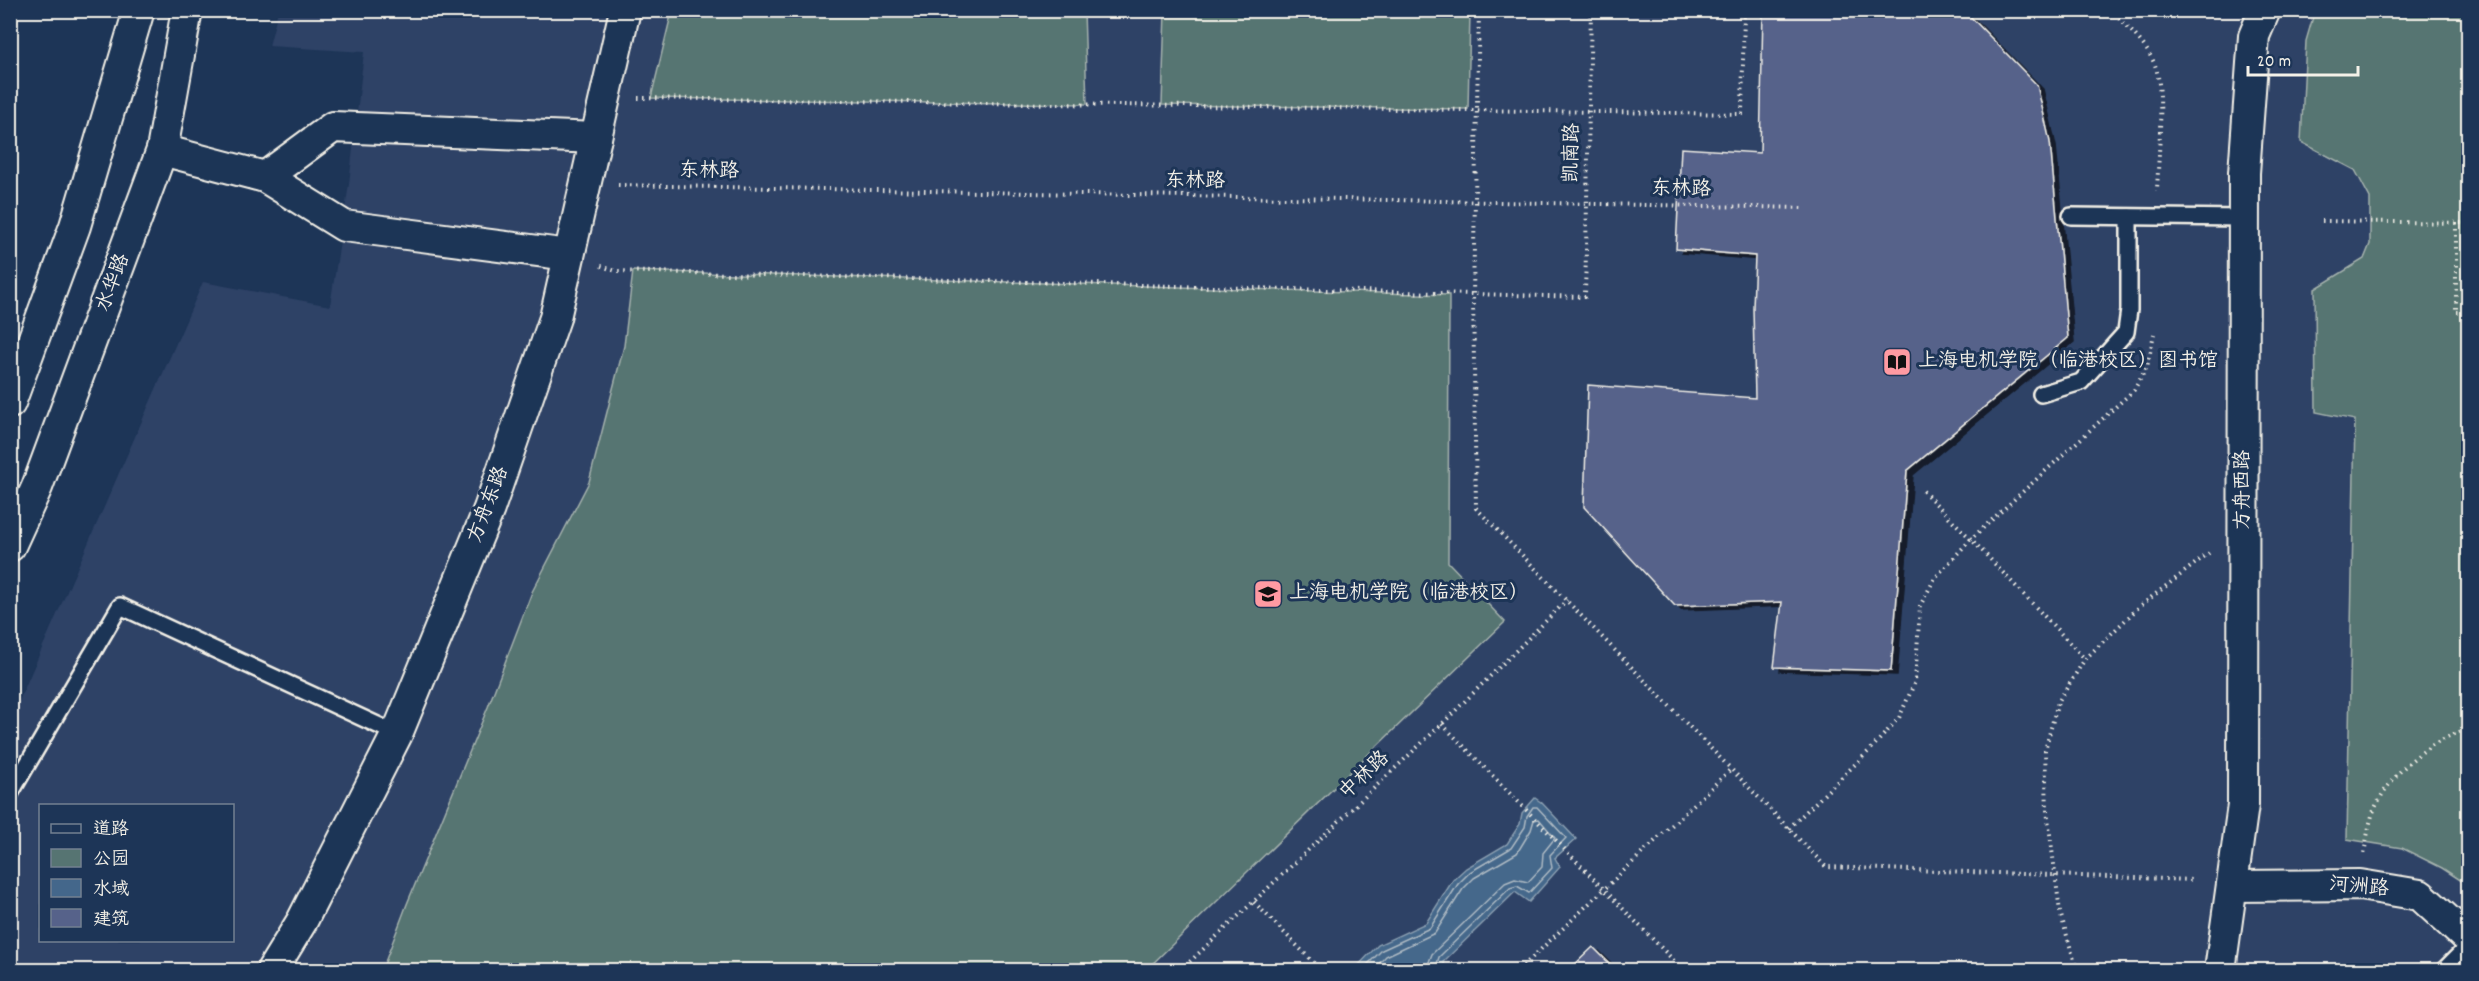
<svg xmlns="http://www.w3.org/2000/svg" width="2479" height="981" font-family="Dekko,'LXGW WenKai TC',sans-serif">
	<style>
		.built { fill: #2e4266; fill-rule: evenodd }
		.green { fill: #567472; stroke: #a5b2ad; stroke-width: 1.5 }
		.water { fill: #44678b; stroke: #8a9eb0; stroke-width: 1.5 }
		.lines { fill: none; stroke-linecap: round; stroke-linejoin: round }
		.shore { stroke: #aebac3; stroke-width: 1.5 }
		.building { fill: #56628a; stroke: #f4f1e8; stroke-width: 1.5; filter: url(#shadow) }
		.lane-casing { stroke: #f4f1e8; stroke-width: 20 }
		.street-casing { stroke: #f4f1e8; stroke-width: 34 }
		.path { stroke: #f4f1e8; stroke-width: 4; stroke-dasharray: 1.5 4.5; stroke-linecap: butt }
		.lane { stroke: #1d3557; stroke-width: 15 }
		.street { stroke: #1d3557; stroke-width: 30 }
		.labels { text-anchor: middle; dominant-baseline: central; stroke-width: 6; stroke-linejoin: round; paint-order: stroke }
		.street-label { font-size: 20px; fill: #f4f1e8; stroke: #1d3557 }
		.poi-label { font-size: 20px; fill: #f4f1e8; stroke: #1d3557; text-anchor: start }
	</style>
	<defs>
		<filter id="shadow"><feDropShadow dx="6" dy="4" stdDeviation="0" flood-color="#0009"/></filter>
	</defs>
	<rect width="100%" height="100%" fill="#1d3557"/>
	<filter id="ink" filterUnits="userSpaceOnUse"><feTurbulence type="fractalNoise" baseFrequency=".0167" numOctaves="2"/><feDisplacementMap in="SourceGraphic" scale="12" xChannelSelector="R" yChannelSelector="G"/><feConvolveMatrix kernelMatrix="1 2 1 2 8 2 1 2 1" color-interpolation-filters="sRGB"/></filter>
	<g filter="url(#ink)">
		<path class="built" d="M278 11H2468V970H11V719L203 282 330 306 349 184 364 52 269 46ZM40 806H232V940H40Z"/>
		<g class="green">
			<polygon points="2315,10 2468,11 2468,885 2442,868 2402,848 2347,839 2355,420 2316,412 2315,289 2364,259 2370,244 2370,198 2355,170 2301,142 2306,41"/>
			<polygon points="672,11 1084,11 1087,104 651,98"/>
			<polygon points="1165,11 1470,11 1468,109 1162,105"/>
			<polygon points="633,271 1449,295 1448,562 1505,622 1146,970 382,970 407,904 488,707 532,592 589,482 624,346"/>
		</g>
		<polygon class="water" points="1535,798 1542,803 1576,839 1555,858 1560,867 1529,902 1515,892 1443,962 1448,970 1354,970 1378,945 1426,923 1453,880 1466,868 1507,844 1520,824 1522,813"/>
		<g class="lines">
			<g class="shore">
				<polyline points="1362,970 1382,950 1430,928 1458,884 1470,872 1511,848 1525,827 1527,816 1533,807 1537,807 1566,838 1550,855 1552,868 1529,893 1517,886 1510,888 1439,957 1437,964 1441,970"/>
				<polyline points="1373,970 1386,956 1435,933 1463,889 1474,878 1517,853 1531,830 1534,820 1539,819 1555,838 1543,853 1542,867 1528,882 1515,879 1505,883 1432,954 1429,962 1432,970"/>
			</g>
		</g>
		<g class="building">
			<polygon points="1763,10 1964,10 2037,85 2050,142 2068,338 1907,471 1891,671 1774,667 1782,602 1675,606 1584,507 1588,385 1755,398 1753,308 1755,256 1676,249 1681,148 1760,153"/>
			<polygon points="1593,947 1610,964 1603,970 1569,970"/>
			<polygon points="1610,964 1615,970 1603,970"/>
		</g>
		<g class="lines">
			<g class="lane-casing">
				<g id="lane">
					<polyline points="2071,216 2244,218"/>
					<polyline points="2041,394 2081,382 2126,332 2129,310 2129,217"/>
					<polyline points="10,794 120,606 397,734"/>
					<polyline points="2444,970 2468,946"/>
				</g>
			</g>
			<g class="street-casing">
				<g id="street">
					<polyline points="162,150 265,177 344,226 569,255"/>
					<polyline points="265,177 333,127 596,138"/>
					<polyline points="10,403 75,226 139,10"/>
					<polyline points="10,546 37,487 162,150 187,10"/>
					<polyline points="2232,886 2360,885 2420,895 2468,939"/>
					<polyline points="272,970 302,921 397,734 489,509 555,318 625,10"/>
					<polyline points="2220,970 2243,805 2244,173 2254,36 2265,10"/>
				</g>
			</g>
			<g class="path">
				<polyline points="1479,10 1473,294 1476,508 1731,769"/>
				<path d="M2110 10C2126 26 2146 43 2155 65 2165 91 2158 160 2157 191"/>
				<polyline points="638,98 1742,114 1744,10"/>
				<polyline points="618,185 1805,208"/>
				<polyline points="2322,221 2468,223"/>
				<polyline points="2456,223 2456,312 2468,312"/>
				<polyline points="601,266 616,271 1585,297 1591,10"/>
				<polyline points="1923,491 1971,539 2085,659"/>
				<polyline points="1442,724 1683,970"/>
				<polyline points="1789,828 1871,749 1899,718 1915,682 1920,606 1935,578 1971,539 2134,390 2147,367 2154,334"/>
				<path d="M2364 853C2367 839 2369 821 2375 808 2392 771 2430 740 2468 729"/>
				<polyline points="1254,902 1321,970"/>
				<polyline points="1181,970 1442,724 1567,600"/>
				<polyline points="1519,970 1731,769 1826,867 2194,880"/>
				<polyline points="2077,970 2060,912 2047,810 2045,750 2058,702 2085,659 2140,606 2209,553"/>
			</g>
			<use href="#lane" class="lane"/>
			<use href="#street" class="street"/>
		</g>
	</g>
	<defs>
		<g id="library-square" transform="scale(1.5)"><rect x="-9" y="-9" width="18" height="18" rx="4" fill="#ff9aa2" stroke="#1d3557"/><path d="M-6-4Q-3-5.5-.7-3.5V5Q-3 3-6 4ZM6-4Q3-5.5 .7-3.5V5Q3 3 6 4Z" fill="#111"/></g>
		<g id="university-square" transform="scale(1.5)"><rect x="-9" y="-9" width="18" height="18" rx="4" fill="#ff9aa2" stroke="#1d3557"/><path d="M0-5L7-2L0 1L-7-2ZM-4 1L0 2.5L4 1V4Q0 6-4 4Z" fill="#111"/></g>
	</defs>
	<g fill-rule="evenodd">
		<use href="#library-square" x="1897" y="362"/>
		<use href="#university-square" x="1268" y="594"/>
	</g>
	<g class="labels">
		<g class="street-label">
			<text transform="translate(1573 153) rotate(-89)">凯南路</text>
			<text transform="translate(709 172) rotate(1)">东林路</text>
			<text transform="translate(1195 182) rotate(1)">东林路</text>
			<text transform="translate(1681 190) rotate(1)">东林路</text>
			<text transform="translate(114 283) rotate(-69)">水华路</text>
			<text transform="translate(2244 490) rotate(-90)">方舟西路</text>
			<text transform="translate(489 505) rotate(-69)">方舟东路</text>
			<text transform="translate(1365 776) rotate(-43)">中林路</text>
			<text transform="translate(2359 888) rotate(5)">河洲路</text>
		</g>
		<g class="poi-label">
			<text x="1918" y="362">上海电机学院（临港校区）图书馆</text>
			<text x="1289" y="594">上海电机学院（临港校区）</text>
		</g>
	</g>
	<rect width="2479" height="981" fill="none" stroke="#1d3557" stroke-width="36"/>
	<rect x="18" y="18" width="2443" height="945" fill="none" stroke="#f4f1e8" stroke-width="2" filter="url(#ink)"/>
	<rect x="39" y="804" width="195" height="138" fill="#1d3557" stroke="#738091" stroke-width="1.5"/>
	<rect x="51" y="824" width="30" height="9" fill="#1d3557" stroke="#738091" stroke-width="1.5"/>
	<text x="93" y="834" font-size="18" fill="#f4f1e8">道路</text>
	<rect x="51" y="849" width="30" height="18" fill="#567472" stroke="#738091" stroke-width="1.5"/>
	<text x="93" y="864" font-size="18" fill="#f4f1e8">公园</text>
	<rect x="51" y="879" width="30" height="18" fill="#44678b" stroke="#738091" stroke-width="1.5"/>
	<text x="93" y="894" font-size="18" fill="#f4f1e8">水域</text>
	<rect x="51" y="909" width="30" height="18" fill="#56628a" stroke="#738091" stroke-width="1.5"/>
	<text x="93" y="924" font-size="18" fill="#f4f1e8">建筑</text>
	<path d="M2248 66v9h110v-9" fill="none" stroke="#f4f1e8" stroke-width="3"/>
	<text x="2257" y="66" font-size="18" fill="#f4f1e8" stroke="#1d3557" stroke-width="4.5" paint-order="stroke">20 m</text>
</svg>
